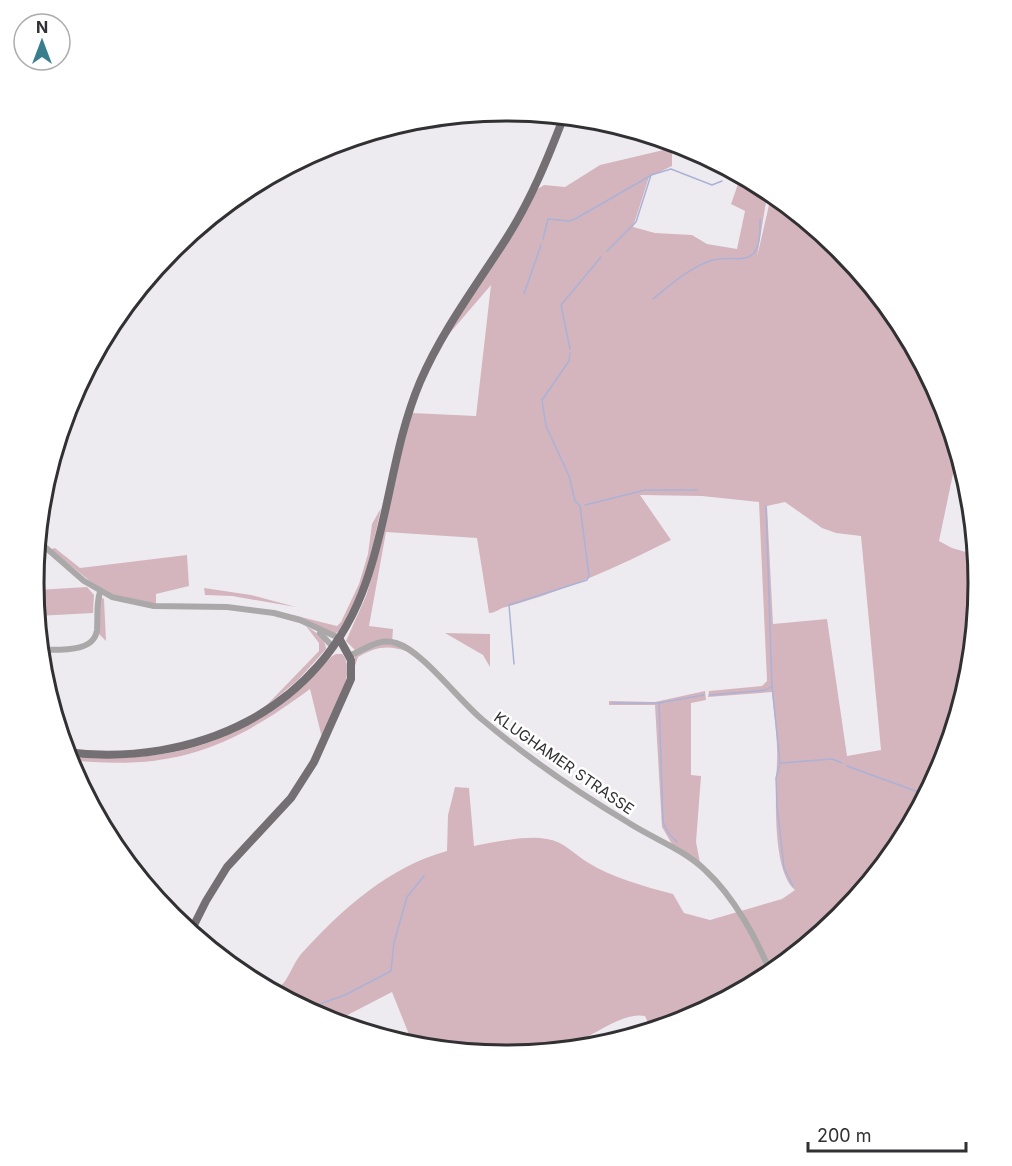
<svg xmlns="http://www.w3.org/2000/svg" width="1012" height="1166" font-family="Inter,sans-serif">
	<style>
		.green { fill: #d4b5be; fill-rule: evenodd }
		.water { fill: #aab2d6 }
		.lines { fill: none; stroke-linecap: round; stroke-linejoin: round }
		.stream { stroke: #aab2d6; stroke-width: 1.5 }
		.minor { stroke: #aaa8a9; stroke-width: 6 }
		.major { stroke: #736f72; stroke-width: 8 }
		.labels { text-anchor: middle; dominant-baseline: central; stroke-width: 5; stroke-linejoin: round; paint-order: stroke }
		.street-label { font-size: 15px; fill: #313032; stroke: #fff }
		.rim { fill: none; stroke: #313032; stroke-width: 3 }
	</style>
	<rect width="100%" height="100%" fill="#eeebf0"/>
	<g class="green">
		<path d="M672 148V166L649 177 633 227 655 233 692 235 707 244 737 249 745 211 731 204 738 184 765 189 767 196 757 257 772 192 841 249 899 321 943 402 958 450 939 541 952 548 976 555C996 762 849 971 652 1031L645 1016C621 1011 585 1042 561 1050 524 1063 454 1051 414 1047L392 992 334 1022 325 1020 272 992C288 986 291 965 302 953 341 910 390 866 447 851L448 815 455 787 469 788 474 846C497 842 525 835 547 839 563 841 574 854 587 862 613 878 643 886 673 894L684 913 710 920 782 899 795 890C771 870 776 790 777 761 778 738 774 714 772 692L708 697 709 691 762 686 767 681 759 502 702 496 640 495 671 540C615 568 567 590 506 607 500 608 496 613 489 613L477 538 386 532 369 626 393 629 392 643 409 652C389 645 377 646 358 657L355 666V650L346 641 366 596 374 570 385 515 412 413 476 416 491 285 443 341 536 190 544 185 565 187 600 165ZM785 502 822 528 836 533 861 536 881 750 847 756 827 619 773 624 767 506Z"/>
		<path d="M381 508C372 551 363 594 338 632L334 634 293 615 337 626 341 622 359 584 368 554 372 524Z"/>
		<polygon points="55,548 80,568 187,555 189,586 156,594 156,604 103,592 51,549"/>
		<polygon points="87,587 94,595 93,613 37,616 37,590"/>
		<polygon points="204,588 251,595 296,607 232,596 205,595"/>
		<polygon points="101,597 104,599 106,641 99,634 99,604"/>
		<path d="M306 626C314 631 326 638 326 649L299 679 262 710 319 651V643Z"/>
		<polygon points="445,633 490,634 490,667 483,655"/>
		<path d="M336 654H342C359 672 331 718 322 738L310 689C228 750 171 771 68 760L66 755C149 764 218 751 286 701 299 691 326 658 336 654Z"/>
		<polygon points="705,691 706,700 691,703 691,775 701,776 696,842 700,863 672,844 662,827 655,705 609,705 609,701 655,702"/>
	</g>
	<polygon class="water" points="681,144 703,155 675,155 676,146"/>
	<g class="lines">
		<g class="stream">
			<polyline points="543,239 548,219 569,221 575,219 650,176"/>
			<polyline points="607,251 636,222 651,175 671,169 712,185 722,181"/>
			<polyline points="524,294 541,245"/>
			<path d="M653 299C669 286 687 270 707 262 735 250 762 278 760 219"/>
			<polyline points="570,349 561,305 601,257"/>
			<polyline points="585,505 645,490 697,490"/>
			<polyline points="514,664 509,605 587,580 589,576 580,506 575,501 569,476 546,426 542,400 569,361 570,353"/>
			<polyline points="772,686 780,763 776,778 777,805 784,868 793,886"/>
			<polyline points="710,695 766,690 772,686 766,506"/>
			<polyline points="612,703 659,703 704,695"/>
			<polyline points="659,703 663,822 669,834 677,842"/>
			<polyline points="781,763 832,759 842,763"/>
			<polyline points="847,766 921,793"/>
			<polyline points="925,794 927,794"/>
			<polyline points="311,1013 317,1005 345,995 391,971 394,943 407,897 424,876"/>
		</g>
		<g class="minor">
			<polyline points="366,134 438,125 494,111"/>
			<polyline points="37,540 84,581 112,597 154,606 227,607 274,613 300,620 339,638"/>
			<polyline points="320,633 333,647"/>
			<path d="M40 650C57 649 94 654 97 630 98 616 96 605 100 592"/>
			<path d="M349 656C364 650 379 637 396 643 423 651 460 702 484 721 529 759 579 793 629 823 654 839 685 850 706 871 734 897 757 939 771 974"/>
			<polyline points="762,980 768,967"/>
		</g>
		<g class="major">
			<path d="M65 752C194 768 322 711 366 582 389 517 393 446 420 382 443 329 476 286 506 239 531 200 548 158 564 116"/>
			<polyline points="190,933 206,901 227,867 291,798 314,762 351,679 351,660 339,638"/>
		</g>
	</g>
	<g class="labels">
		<g class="street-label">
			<text transform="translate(564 763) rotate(35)">KLUGHAMER STRASSE</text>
		</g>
	</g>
	<path d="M0 0H1012V1166H0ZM44 583a462 462 0 1 1 924 0a462 462 0 1 1-924 0Z" fill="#fff" fill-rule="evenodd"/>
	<path class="rim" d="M44 583a462 462 0 1 1 924 0a462 462 0 1 1-924 0Z"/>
	<g transform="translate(42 42)"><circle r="28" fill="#ffffff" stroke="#adacad" stroke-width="1.5"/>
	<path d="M0-4.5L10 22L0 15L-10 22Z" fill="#397e8c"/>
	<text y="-9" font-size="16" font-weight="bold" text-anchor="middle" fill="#313032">N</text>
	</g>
	<path d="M808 1142v9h158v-9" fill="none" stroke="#313032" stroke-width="3"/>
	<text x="817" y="1142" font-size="18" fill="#313032" stroke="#ffffff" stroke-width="4.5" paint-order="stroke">200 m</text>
</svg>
